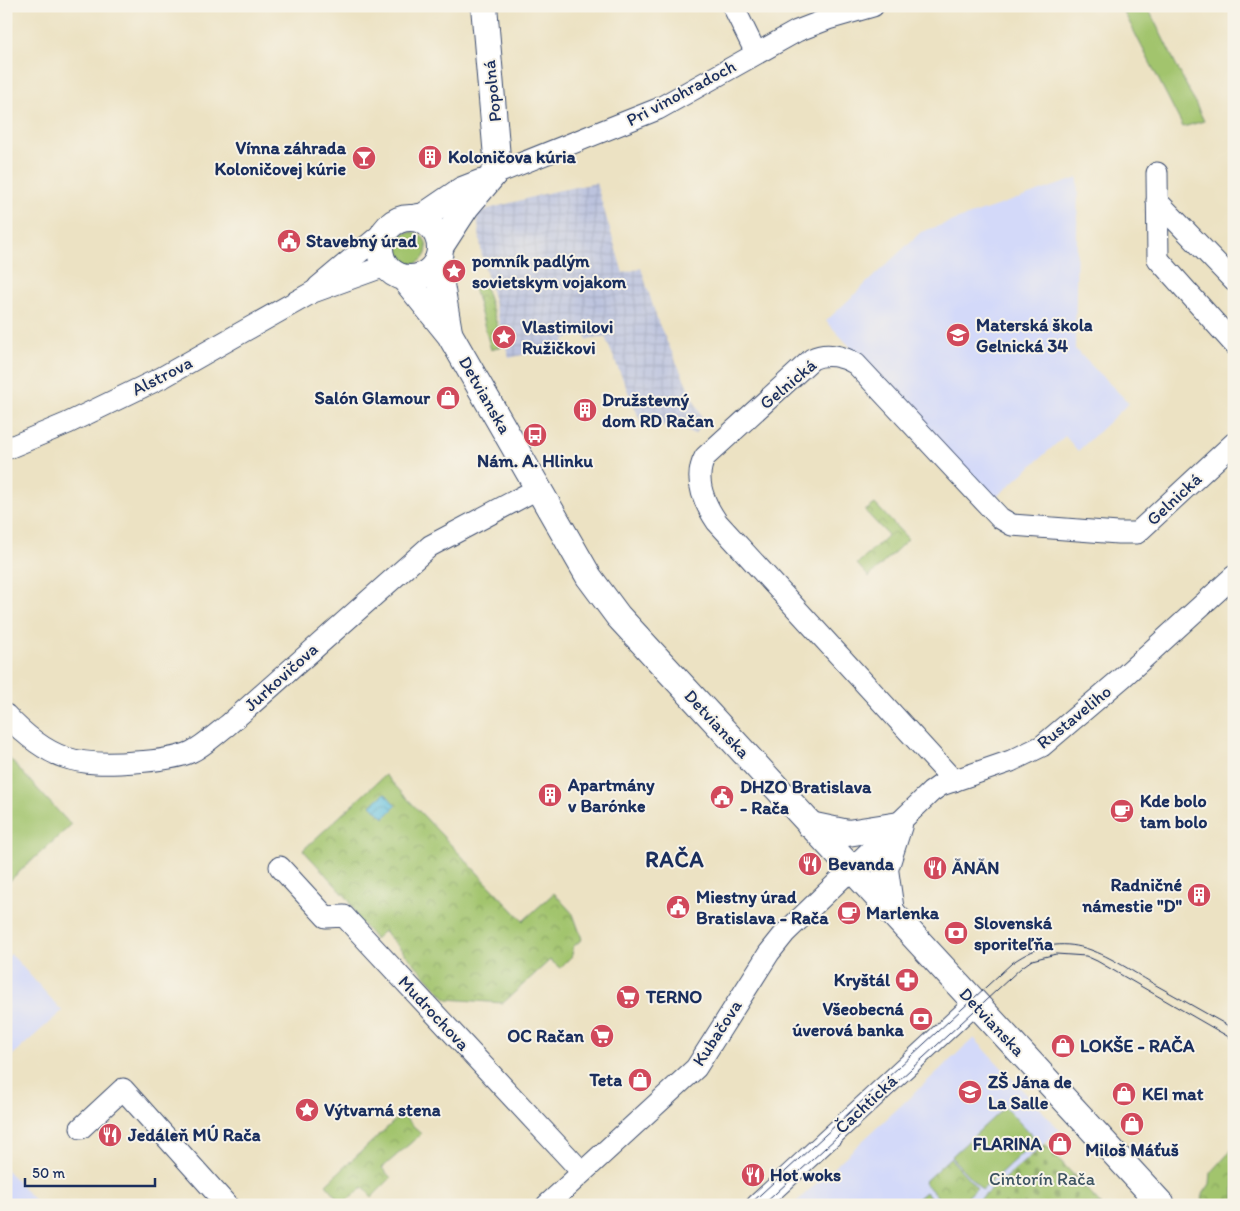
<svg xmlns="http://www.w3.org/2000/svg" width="1240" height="1211" font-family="Itim,sans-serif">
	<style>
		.built { fill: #d3d9f9 }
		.industrial { fill: url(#industrial-grid) }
		.green { fill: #a2c46d; stroke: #5e7a66 }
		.cemetery { fill: url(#cemetery-stones); stroke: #5e7a66 }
		.park { fill: url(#park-crowns); stroke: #5e7a66 }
		.water { fill: url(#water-waves); stroke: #3e779e }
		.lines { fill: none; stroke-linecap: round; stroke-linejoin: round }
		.minor-casing { stroke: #3a4a6d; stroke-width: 23 }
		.tertiary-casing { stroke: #3a4a6d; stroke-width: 28 }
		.minor { stroke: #fff; stroke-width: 21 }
		.tertiary { stroke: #fff; stroke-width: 26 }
		.tram { stroke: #1b2f5e; stroke-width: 1 }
		.labels { text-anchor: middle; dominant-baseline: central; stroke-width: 4; stroke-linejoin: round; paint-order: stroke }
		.street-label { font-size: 18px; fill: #1b2f5e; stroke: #f7f3e8 }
		.poi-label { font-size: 18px; font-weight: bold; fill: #1b2f5e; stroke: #f7f3e8; text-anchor: start }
		.park-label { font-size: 18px; fill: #3d5462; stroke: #f7f3e8 }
		.district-label { font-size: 22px; font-weight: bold; letter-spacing: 1px; fill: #1b2f5e; stroke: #f7f3e8 }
	</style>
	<defs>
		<pattern id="industrial-grid" width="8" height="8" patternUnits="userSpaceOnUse" patternTransform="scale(1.25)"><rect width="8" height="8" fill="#bcc3de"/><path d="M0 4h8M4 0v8" fill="none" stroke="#a1a8c1"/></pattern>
		<pattern id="cemetery-stones" width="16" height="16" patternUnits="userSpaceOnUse" patternTransform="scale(1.25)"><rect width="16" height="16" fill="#a2c46d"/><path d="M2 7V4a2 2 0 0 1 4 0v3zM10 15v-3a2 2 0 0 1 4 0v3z" fill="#83a05d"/></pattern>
		<pattern id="park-crowns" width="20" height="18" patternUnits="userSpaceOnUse" patternTransform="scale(1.25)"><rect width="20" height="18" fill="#a2c46d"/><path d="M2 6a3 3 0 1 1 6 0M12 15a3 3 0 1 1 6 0" fill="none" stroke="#83a05d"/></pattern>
		<pattern id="water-waves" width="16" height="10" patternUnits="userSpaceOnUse" patternTransform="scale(1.25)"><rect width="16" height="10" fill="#60bfde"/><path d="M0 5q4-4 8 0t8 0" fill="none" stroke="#4e9cb7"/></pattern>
	</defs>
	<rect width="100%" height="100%" fill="#f7f3e8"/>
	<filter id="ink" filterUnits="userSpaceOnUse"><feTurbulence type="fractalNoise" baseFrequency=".02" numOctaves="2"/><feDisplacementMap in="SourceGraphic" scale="10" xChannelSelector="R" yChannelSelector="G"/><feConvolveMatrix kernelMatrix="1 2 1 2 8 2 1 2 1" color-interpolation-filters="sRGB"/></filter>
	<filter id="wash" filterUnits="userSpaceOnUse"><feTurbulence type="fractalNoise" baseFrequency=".0096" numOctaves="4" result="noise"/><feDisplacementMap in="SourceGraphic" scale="20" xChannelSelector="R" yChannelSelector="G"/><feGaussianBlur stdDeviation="1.12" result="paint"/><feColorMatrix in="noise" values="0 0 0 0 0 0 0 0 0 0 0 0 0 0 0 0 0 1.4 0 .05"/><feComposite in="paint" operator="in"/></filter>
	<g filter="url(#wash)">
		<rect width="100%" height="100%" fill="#ece2c3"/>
		<g class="built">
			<polygon points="1078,178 1075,349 1129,403 1078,451 1065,436 1002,492 996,497 991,497 826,321 921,232"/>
			<polygon points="11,954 62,1011 6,1061 6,958"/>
			<polygon points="974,1038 1060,1130 973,1205 793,1205"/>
			<polygon points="6,1169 39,1205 6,1205"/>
		</g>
		<polygon class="industrial" points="596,183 623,273 641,268 658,322 703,420 695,434 666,424 648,431 640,420 605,337 587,340 585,334 564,339 565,345 509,358 482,257 477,216 488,209 551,192"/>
		<g class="green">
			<polygon points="1121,6 1147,6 1204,121 1183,127"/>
			<circle cx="411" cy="248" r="16"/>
			<polygon points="6,755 71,825 6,884"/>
			<polygon points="1005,1107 1036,1140 982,1190 951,1157"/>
		</g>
		<polygon class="cemetery" points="1045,1144 1101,1205 973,1205"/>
		<g class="park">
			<polygon points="483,281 504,346 491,350 473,284"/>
			<polygon points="875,504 908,539 869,577 857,564 888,535 865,511"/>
			<polygon points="385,775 523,921 554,893 573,914 582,939 573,947 572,956 560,968 550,960 503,1003 447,999 384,931 375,939 358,919 349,900 303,850"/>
			<polygon points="402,1114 421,1134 382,1168 391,1178 372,1197 363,1187 343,1204 326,1184"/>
			<polygon points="1234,1147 1234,1205 1207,1205 1202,1200 1203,1194 1210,1184 1211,1173"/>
			<polygon points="950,1158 977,1188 959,1205 945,1205 924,1182"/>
			<polygon points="925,1192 937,1205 910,1205"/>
		</g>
		<polygon class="water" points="385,793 396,806 384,818 371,805"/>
	</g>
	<g filter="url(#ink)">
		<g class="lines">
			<g class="minor-casing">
				<g id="minor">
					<polyline points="733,6 756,53"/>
					<polyline points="1157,173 1158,259 1234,344"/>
					<polyline points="495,174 658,109 797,31 828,19 873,6"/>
					<polyline points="1157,201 1234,281"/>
					<polyline points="318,287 386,230"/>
					<polyline points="6,449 68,423 163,377 313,292 385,266"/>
					<path d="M6 715C48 760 76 767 135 762 153 761 175 759 191 752 204 746 217 733 228 725L430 546 537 489"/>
					<path d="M954 781 717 522C704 503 693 479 705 457L812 359C826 352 843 356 856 364L1000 518 1012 525 1118 533H1137L1234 443"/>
					<polyline points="280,867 326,917 344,916 582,1172"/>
					<polyline points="81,1128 123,1089 227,1205"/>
					<polyline points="547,1205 696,1068 769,953 785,933 931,792 941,785 1011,761 1042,746 1123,677 1234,576"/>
					<polyline points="757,1205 975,1003"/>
				</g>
			</g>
			<g class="tertiary-casing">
				<g id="tertiary">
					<circle cx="410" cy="248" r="30"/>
					<polyline points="413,218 424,216 462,190 480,183"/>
					<polyline points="440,247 466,207 498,169 484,6"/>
					<polyline points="437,261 449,332"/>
					<polyline points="404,278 450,335 589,577 618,616 1162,1205"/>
					<polyline points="810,825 848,833 899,825 885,869 891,912"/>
				</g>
			</g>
			<use href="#minor" class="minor"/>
			<use href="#tertiary" class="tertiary"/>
			<g class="tram">
				<path d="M749 1205 1012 963C1067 924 1104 955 1154 984 1181 999 1207 1014 1234 1029"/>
				<polyline points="763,1205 1022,967 1032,960 1056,954 1086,956 1097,961 1234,1040"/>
			</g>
		</g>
	</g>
	<defs>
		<g id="building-disc" transform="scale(1.25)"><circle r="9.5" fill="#d1495b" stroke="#f7f3e8"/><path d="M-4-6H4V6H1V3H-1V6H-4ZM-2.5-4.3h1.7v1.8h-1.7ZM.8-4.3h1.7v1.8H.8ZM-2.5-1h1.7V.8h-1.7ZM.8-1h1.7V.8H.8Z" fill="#fff"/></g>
		<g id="bar-disc" transform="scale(1.25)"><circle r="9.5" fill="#d1495b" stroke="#f7f3e8"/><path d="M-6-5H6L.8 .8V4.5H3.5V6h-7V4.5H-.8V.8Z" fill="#fff"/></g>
		<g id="civic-disc" transform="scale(1.25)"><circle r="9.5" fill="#d1495b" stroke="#f7f3e8"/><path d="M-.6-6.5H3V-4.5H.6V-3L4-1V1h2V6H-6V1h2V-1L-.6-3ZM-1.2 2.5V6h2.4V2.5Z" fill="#fff"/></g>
		<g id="sight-disc" transform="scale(1.25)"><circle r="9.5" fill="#d1495b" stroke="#f7f3e8"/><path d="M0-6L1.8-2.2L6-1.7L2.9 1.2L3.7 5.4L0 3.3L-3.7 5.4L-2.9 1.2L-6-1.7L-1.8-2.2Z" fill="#fff"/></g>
		<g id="school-disc" transform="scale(1.25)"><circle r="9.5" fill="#d1495b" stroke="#f7f3e8"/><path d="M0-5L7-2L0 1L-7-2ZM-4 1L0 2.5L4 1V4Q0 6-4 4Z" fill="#fff"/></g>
		<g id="shop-disc" transform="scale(1.25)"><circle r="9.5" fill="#d1495b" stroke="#f7f3e8"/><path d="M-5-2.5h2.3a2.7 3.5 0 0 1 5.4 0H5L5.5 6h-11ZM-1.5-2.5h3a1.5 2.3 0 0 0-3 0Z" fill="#fff"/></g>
		<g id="bus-disc" transform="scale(1.25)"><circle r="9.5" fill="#d1495b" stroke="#f7f3e8"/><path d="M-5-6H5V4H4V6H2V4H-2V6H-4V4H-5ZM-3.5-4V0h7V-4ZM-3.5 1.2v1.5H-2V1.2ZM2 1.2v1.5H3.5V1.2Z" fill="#fff"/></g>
		<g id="cafe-disc" transform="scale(1.25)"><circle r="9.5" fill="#d1495b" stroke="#f7f3e8"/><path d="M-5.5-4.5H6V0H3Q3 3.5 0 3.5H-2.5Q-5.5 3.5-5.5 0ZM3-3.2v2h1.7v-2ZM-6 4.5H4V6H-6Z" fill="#fff"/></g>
		<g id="restaurant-disc" transform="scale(1.25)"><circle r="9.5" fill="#d1495b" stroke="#f7f3e8"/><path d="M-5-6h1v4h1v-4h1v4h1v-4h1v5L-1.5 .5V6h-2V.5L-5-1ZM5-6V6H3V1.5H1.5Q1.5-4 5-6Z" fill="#fff"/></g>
		<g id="bank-disc" transform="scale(1.25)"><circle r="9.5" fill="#d1495b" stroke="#f7f3e8"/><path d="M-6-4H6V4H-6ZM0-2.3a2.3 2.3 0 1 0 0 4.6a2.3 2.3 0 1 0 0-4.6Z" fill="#fff"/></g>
		<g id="pharmacy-disc" transform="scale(1.25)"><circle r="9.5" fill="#d1495b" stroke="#f7f3e8"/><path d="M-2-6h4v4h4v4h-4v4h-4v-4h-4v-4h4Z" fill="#fff"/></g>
		<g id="supermarket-disc" transform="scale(1.25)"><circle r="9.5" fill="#d1495b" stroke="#f7f3e8"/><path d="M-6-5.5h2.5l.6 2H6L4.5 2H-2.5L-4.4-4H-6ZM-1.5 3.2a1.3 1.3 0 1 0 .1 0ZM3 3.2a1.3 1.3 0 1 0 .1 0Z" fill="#fff"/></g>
	</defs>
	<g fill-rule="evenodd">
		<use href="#building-disc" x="430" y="157"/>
		<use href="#bar-disc" x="364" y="158"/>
		<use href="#civic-disc" x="289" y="241"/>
		<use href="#sight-disc" x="454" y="271"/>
		<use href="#school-disc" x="958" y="335"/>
		<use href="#sight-disc" x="504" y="337"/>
		<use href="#shop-disc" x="448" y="398"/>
		<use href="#building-disc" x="585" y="410"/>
		<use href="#bus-disc" x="535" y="435"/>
		<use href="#building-disc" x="550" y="795"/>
		<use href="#civic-disc" x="722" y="797"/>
		<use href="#cafe-disc" x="1122" y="811"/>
		<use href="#restaurant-disc" x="810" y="864"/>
		<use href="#restaurant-disc" x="935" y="868"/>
		<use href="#building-disc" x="1199" y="895"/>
		<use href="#civic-disc" x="678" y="907"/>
		<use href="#cafe-disc" x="849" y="913"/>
		<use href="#bank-disc" x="956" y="933"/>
		<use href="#pharmacy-disc" x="907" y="980"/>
		<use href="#supermarket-disc" x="628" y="997"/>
		<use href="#bank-disc" x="921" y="1019"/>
		<use href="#supermarket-disc" x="602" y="1036"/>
		<use href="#shop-disc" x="1063" y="1046"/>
		<use href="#shop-disc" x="640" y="1080"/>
		<use href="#school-disc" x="970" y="1092"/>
		<use href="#shop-disc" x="1124" y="1094"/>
		<use href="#sight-disc" x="307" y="1110"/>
		<use href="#shop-disc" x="1132" y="1124"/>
		<use href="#restaurant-disc" x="110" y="1135"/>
		<use href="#shop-disc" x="1060" y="1144"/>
		<use href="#restaurant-disc" x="753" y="1175"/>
	</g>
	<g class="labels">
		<g class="street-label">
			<text transform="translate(492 91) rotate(-96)">Popolná</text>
			<text transform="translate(681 93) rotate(-28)">Pri vinohradoch</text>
			<text transform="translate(162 376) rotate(-27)">Alstrova</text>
			<text transform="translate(788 384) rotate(-40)">Gelnická</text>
			<text transform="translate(485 395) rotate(60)">Detvianska</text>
			<text transform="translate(1174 499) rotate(-43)">Gelnická</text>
			<text transform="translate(281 677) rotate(-42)">Jurkovičova</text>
			<text transform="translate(1074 717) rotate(-39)">Rustaveliho</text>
			<text transform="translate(717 724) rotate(47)">Detvianska</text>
			<text transform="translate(434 1013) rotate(47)">Mudrochova</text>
			<text transform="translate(992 1022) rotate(47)">Detvianska</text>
			<text transform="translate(717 1033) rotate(-57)">Kubačova</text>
			<text transform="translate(866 1104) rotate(-43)">Čachtická</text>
		</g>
		<g class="poi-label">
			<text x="346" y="148" text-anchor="end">Vínna záhrada<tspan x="346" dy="21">Koloničovej kúrie</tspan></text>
			<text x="448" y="157">Koloničova kúria</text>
			<text x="306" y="241">Stavebný úrad</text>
			<text x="472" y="261">pomník padlým<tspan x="472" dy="21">sovietskym vojakom</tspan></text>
			<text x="976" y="325">Materská škola<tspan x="976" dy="21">Gelnická 34</tspan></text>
			<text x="522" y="327">Vlastimilovi<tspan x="522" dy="21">Ružičkovi</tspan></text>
			<text x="430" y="398" text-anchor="end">Salón Glamour</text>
			<text x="602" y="400">Družstevný<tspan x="602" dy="21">dom RD Račan</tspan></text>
			<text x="535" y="461" text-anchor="middle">Nám. A. Hlinku</text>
			<text x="568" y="785">Apartmány<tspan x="568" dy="21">v Barónke</tspan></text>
			<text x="740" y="787">DHZO Bratislava<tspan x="740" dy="21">- Rača</tspan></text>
			<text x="1140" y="801">Kde bolo<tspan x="1140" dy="21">tam bolo</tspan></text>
			<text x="828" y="864">Bevanda</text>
			<text x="952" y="868">ĂNĂN</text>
			<text x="1182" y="885" text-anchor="end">Radničné<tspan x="1182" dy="21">námestie "D"</tspan></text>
			<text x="696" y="897">Miestny úrad<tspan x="696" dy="21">Bratislava - Rača</tspan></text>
			<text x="866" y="913">Marlenka</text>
			<text x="974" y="923">Slovenská<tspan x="974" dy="21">sporiteľňa</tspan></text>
			<text x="890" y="980" text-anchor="end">Kryštál</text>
			<text x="646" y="997">TERNO</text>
			<text x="904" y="1009" text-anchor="end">Všeobecná<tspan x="904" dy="21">úverová banka</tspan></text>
			<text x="584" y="1036" text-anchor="end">OC Račan</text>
			<text x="1080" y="1046">LOKŠE - RAČA</text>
			<text x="622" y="1080" text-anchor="end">Teta</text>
			<text x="988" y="1082">ZŠ Jána de<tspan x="988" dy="21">La Salle</tspan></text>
			<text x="1142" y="1094">KEI mat</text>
			<text x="324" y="1110">Výtvarná stena</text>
			<text x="128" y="1135">Jedáleň MÚ Rača</text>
			<text x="1042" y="1144" text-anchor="end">FLARINA</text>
			<text x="1132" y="1150" text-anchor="middle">Miloš Máťuš</text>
			<text x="770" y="1175">Hot woks</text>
		</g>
		<g class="park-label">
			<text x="1042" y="1179">Cintorín Rača</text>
		</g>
		<g class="district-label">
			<text x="675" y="859">RAČA</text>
		</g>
	</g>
	<rect width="1240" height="1211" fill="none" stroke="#f7f3e8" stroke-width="25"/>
	<path d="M25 1178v8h130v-8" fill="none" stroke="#1b2f5e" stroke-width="2.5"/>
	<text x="32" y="1178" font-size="15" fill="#1b2f5e" stroke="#f7f3e8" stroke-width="4" paint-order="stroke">50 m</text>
</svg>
